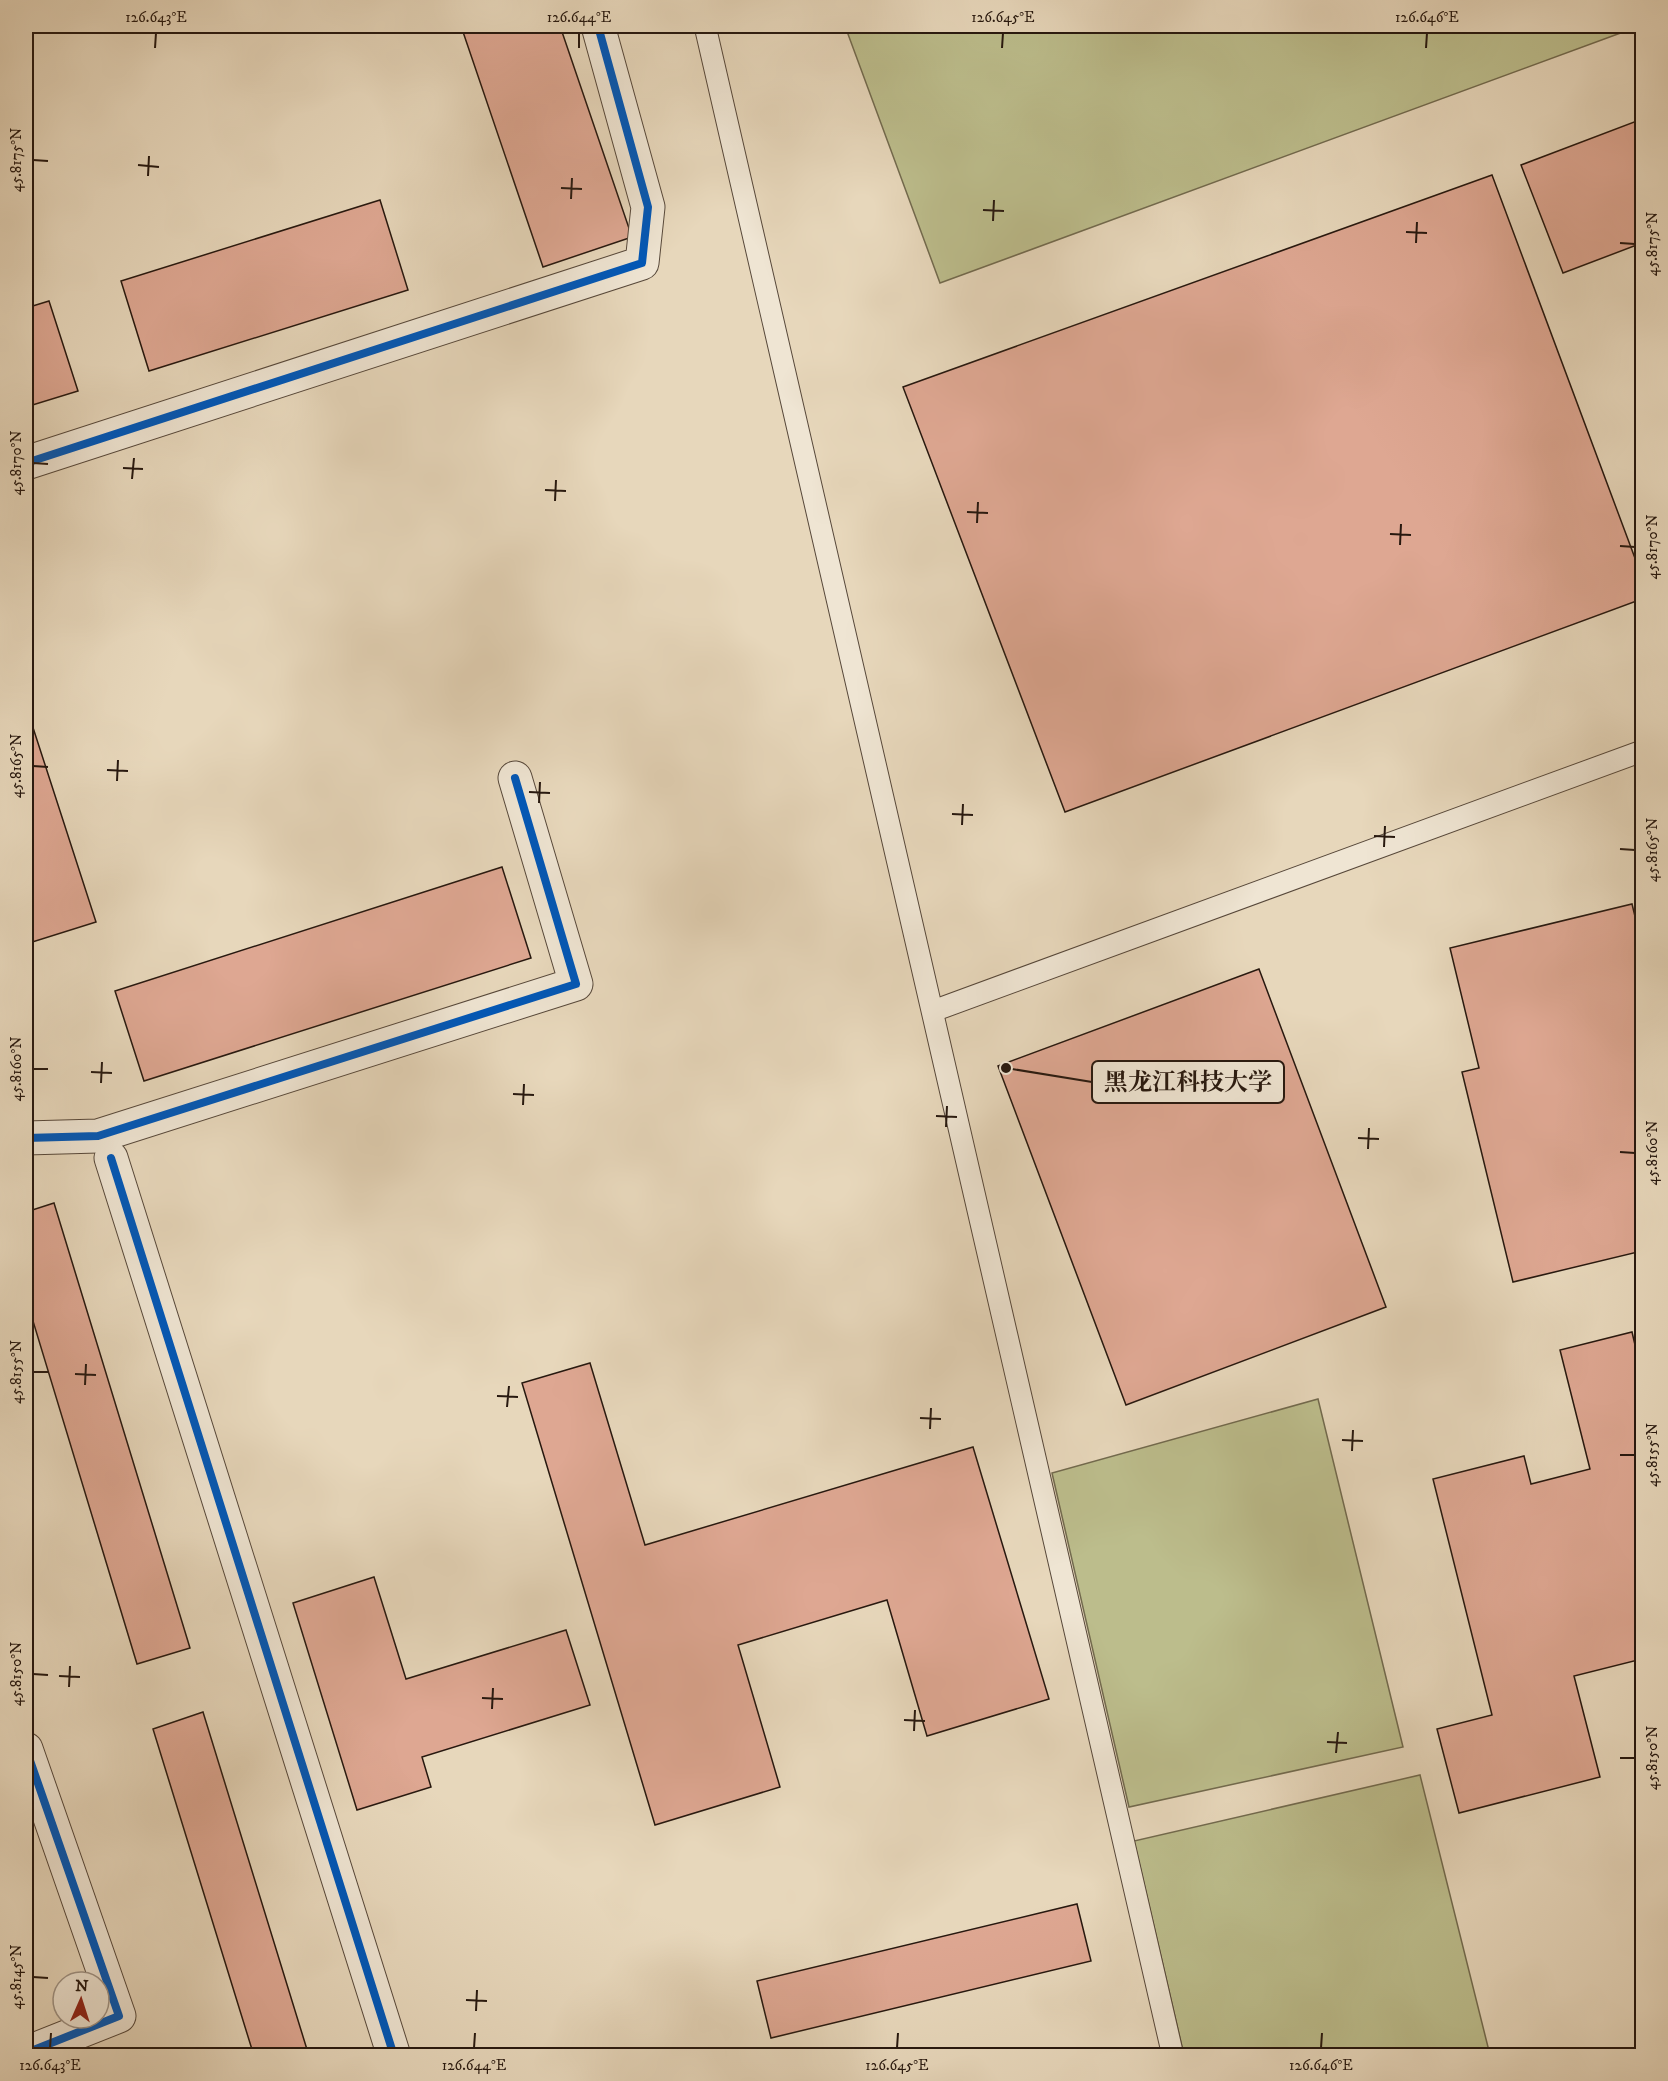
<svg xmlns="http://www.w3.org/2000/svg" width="1668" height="2081" font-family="'IM FELL DW Pica','Noto Serif SC',serif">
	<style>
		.green { fill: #bcbd8c; stroke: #726a4e; stroke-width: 1.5 }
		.building { fill: #dea792; stroke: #27180f; stroke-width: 1.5 }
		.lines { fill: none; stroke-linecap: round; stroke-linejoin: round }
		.service-casing { stroke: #57483a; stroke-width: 23 }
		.minor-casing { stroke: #57483a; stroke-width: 35 }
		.service { stroke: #efe5d3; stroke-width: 21 }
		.minor { stroke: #efe5d3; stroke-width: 33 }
		.cycleway-casing { stroke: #efe5d3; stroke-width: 11 }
		.cycleway { stroke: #0057b8; stroke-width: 8 }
		.ticks { fill: none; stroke: #27180f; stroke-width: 2 }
		.leader { fill: none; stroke: #27180f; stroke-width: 2 }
		.callout-dot { fill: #27180f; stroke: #efe5d3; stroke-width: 2 }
		.callout { fill: #efe5d3; stroke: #27180f; stroke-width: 2 }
		.callout-label { font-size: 24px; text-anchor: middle; font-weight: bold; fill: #27180f }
		.neatline { fill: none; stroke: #27180f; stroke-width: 2 }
		.ticks-label { font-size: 15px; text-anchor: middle; fill: #27180f }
	</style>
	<rect width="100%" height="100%" fill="#e7d7bb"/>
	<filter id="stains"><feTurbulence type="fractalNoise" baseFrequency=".00333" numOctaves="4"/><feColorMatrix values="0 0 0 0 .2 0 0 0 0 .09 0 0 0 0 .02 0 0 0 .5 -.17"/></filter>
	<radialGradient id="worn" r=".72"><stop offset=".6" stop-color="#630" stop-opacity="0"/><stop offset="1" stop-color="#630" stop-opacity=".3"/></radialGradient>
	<g class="green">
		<polygon points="845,26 1624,26 1626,31 940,283"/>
		<polygon points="1318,1399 1403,1747 1129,1807 1052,1473"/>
		<polygon points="1420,1775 1490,2055 1184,2055 1134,1841"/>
	</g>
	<g class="building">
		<polygon points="461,26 560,26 632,237 543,267"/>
		<polygon points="1642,119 1642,243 1563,273 1521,165"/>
		<polygon points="1492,175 1642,577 1642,599 1065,812 903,387"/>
		<polygon points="380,200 408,290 149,371 121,281"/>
		<polygon points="49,301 78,391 26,407 26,308"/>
		<polygon points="26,706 96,922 26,944"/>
		<polygon points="502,867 531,958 144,1081 115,991"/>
		<polygon points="1632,904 1640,937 1642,937 1642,1251 1513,1282 1462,1072 1479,1068 1450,948"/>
		<polygon points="1259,969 1386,1307 1126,1405 998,1066"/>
		<polygon points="54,1203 190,1648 137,1664 26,1298 26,1212"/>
		<polygon points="1632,1332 1642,1375 1642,1659 1574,1676 1600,1777 1459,1813 1437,1729 1492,1715 1433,1479 1524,1456 1531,1484 1590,1469 1560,1350"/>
		<polygon points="590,1363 645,1545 973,1447 1049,1699 927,1736 887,1600 738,1645 780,1787 655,1825 522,1383"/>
		<polygon points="374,1577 406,1679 566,1630 590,1705 422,1757 431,1787 357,1810 293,1603"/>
		<polygon points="203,1712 309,2056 254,2056 153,1729"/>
		<polygon points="1077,1904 1091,1961 771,2038 757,1981"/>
	</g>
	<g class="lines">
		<g class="service-casing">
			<g id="service">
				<polyline points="705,26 1173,2056"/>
				<polyline points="933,1011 1642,751"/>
			</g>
		</g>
		<g class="minor-casing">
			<g id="minor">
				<polyline points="26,463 642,263 648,207 598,26"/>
				<polyline points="26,1138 98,1136 576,984 515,778"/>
				<polyline points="111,1158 394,2056"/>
				<polyline points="26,1749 119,2016 26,2053"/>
			</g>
		</g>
		<use href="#service" class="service"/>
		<use href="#minor" class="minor"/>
		<g class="cycleway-casing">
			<g id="cycleway">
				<polyline points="26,463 642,263 648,207 598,26"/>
				<polyline points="26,1138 98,1136 576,984 515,778"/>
				<polyline points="111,1158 394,2056"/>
				<polyline points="26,1749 119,2016 26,2053"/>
			</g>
		</g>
		<use href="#cycleway" class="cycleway"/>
	</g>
	<path class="ticks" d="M155 48 156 33M579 48V33M1002 48 1003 33M1426 48 1427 33M33 160 48 161M138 165 159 167M148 176 149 156M561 188 582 189M571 199 572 178M983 210 1004 211M993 221 994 200M1406 232 1427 233M1416 243 1417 222M1620 243 1635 244M33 463 48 464M123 468 143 469M132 479 134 458M545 490 566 491M555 501 556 480M967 512 988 513M977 523 978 502M1390 534 1411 535M1400 545 1401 524M1620 546 1635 547M33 766 48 767M107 770 128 771M117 781 118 760M529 792 550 793M539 803 540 782M952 814 973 815M962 825 963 804M1374 836 1395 837M1384 847 1385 826M1620 849 1635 850M33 1069H48M91 1072 112 1073M101 1083 102 1062M513 1094 534 1095M523 1105 524 1084M936 1116 957 1117M946 1127 947 1106M1358 1138 1379 1139M1368 1149 1369 1128M1620 1152 1635 1153M33 1372H48M75 1374 96 1375M85 1385 86 1364M497 1396 518 1397M507 1407 509 1386M920 1418 941 1419M930 1429 931 1408M1342 1440 1363 1441M1352 1451 1353 1430M1620 1455H1635M33 1674 48 1675M59 1676 80 1677M69 1687 70 1666M482 1698 503 1699M492 1709 493 1688M904 1720 925 1721M914 1731 915 1710M1327 1742 1347 1743M1336 1753 1338 1732M1620 1758H1635M33 1977 48 1978M466 2000 487 2001M476 2011 477 1990M50 2048 51 2033M474 2048 475 2033M897 2048 898 2033M1321 2048 1322 2033"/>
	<path class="leader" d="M1006 1068L1092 1082"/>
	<circle class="callout-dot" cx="1006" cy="1068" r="6"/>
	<rect class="callout" x="1092" y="1061" width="192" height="42" rx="6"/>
	<g class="callout-label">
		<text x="1188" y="1090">黑龙江科技大学</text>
	</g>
	<rect width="1668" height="2081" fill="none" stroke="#e7d7bb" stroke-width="66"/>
	<g transform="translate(81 2000) rotate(3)"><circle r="28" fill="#efe5d3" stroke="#9f9385" stroke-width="1.5"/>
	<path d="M0-4.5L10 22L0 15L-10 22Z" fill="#8f2418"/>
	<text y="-9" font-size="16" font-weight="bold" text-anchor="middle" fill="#27180f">N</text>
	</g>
	<rect x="33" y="33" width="1602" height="2015" class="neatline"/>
	<g class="ticks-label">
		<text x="156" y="22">126.643°E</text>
		<text x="579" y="22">126.644°E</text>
		<text x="1003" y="22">126.645°E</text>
		<text x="1427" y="22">126.646°E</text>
		<text transform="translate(16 160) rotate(-90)" y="5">45.8175°N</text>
		<text transform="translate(1652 244) rotate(-90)" y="5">45.8175°N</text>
		<text transform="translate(16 463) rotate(-90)" y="5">45.8170°N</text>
		<text transform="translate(1652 547) rotate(-90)" y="5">45.8170°N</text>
		<text transform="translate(16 766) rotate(-90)" y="5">45.8165°N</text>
		<text transform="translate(1652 850) rotate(-90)" y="5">45.8165°N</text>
		<text transform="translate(16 1069) rotate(-90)" y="5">45.8160°N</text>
		<text transform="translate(1652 1153) rotate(-90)" y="5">45.8160°N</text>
		<text transform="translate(16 1372) rotate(-90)" y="5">45.8155°N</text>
		<text transform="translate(1652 1455) rotate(-90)" y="5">45.8155°N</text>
		<text transform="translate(16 1674) rotate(-90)" y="5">45.8150°N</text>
		<text transform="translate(1652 1758) rotate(-90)" y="5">45.8150°N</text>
		<text transform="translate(16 1977) rotate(-90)" y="5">45.8145°N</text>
		<text x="50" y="2070">126.643°E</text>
		<text x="474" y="2070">126.644°E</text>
		<text x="897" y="2070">126.645°E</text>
		<text x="1321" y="2070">126.646°E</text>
	</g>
	<rect width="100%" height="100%" filter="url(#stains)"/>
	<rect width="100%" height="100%" fill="url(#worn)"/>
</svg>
